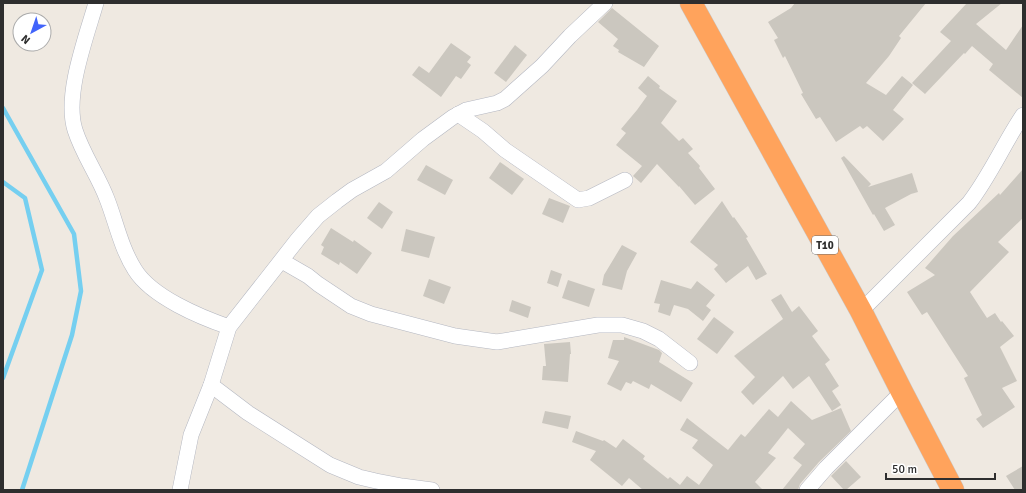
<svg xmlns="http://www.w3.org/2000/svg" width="1026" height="493" font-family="Signika,sans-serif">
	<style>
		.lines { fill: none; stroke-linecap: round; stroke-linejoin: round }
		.stream { stroke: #75cff0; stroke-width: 4.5 }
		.building { fill: #cbc7bf }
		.street-casing { stroke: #b4b7c1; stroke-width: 16 }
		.highway-casing { stroke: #c9c9c9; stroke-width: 23 }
		.street { stroke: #fff; stroke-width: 15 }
		.highway { stroke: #ffa35c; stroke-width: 22 }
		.labels { text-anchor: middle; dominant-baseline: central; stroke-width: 3.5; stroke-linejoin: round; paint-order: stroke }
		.shield { fill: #fff; stroke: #6d6d6d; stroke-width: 1 }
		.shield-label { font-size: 11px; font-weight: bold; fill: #2e2e2e }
	</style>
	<rect width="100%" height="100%" fill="#efe9e1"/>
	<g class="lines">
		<g class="stream">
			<polyline points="3,108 74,234 81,291 72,335 22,490"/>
			<polyline points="3,182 25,198 42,270 3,378"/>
		</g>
	</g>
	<g class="building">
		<polygon points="795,3 926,3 899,36 901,38 889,56 866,83 886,95 902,76 913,85 893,110 904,119 883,141 867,126 863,129 860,126 836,142 820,117 816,119 801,94 803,93 785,56 783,58 774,40 778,38 768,22 791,8"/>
		<polygon points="967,3 1002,3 976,24 1006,50 1023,25 1023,98 989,70 993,64 972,46 965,54 964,53 925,94 912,83 951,41 940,32"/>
		<polygon points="612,8 659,46 644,67 618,52 619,50 613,46 618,39 598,22"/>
		<polygon points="451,43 471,57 467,62 471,65 461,79 456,76 441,97 412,75 419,66 429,73"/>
		<polygon points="515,45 527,55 506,82 494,73"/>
		<polygon points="648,76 660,86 659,88 677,101 661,123 679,141 683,138 693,149 688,153 700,166 699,168 715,189 695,205 679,186 679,187 657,164 641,183 633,176 642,166 616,145 626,133 621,129 637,110 647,96 638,88"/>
		<polygon points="844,156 871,184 868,187 912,173 918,192 911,194 885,208 895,225 884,231 874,214 873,215 841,158"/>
		<polygon points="500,162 524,179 512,195 489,178"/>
		<polygon points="426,165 453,180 445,195 417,180"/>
		<polygon points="1023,169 1023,218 998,242 1009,252 970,292 987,318 995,313 1001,322 1002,321 1014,336 1000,347 1017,381 1002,388 1015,407 983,428 976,419 982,415 964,378 968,376 927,312 922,315 907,292 935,275 925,268 953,236 999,193 1000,195"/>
		<polygon points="549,198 570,206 563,223 542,214"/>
		<polygon points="722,201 733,218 734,217 748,237 746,238 767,274 756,280 748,266 726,283 714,269 718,265 690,242"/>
		<polygon points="379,202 393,212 382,229 367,218"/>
		<polygon points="331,228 353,242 354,240 372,253 357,274 340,262 339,265 321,254 324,247 321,245"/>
		<polygon points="406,229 435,237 429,258 401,251"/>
		<polygon points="622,245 637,253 627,271 622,290 602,285 604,275"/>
		<polygon points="551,270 562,274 558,287 547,283"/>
		<polygon points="429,279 451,287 444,304 423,296"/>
		<polygon points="568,280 595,289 589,307 562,298"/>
		<polygon points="661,280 691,289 697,281 715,295 706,306 711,310 703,321 688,309 674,305 670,316 658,312 660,304 654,303"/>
		<polygon points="781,294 792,312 799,306 818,331 812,336 830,360 825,364 839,386 832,391 841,405 832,411 809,376 793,389 783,376 753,405 741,392 755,377 734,356 783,319 771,300"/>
		<polygon points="512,300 531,307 528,318 509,311"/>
		<polygon points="714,317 734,332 717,354 697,339"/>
		<polygon points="624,337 659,350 662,353 659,362 693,383 681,402 651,384 649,389 633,381 631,384 626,382 621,391 607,384 619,361 608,358 613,340 624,340"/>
		<polygon points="570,342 571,354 570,354 568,382 542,380 543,366 546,366 544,344"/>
		<polygon points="791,401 812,420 841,408 851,431 819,462 800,484 798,490 782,490 802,465 793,458 805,444 788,428 768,453 776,458 755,482 763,490 643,490 629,478 622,486 590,460 596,451 572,442 576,431 603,441 604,440 616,448 623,439 645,456 643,459 668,479 670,477 680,485 687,476 699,485 713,465 692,448 698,440 680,430 687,418 728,450 741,434 745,437 769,409 778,417"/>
		<polygon points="545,411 571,416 568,429 542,423"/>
		<polygon points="846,461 861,477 846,490 844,490 831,476"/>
		<polygon points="1023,466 1023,490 1015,490 1006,476"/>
	</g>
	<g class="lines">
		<g class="street-casing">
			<g id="street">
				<path d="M96 3C86 38 64 95 75 130 83 155 98 175 107 199 116 222 121 248 135 270 152 297 200 317 229 327"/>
				<polyline points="458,114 483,131 505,150 578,200 589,198 625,180"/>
				<polyline points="282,261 308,276 318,284 351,306 371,314 455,336 497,342 598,325 622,325 643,331 659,339 690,363"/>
				<path d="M861 311 969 203C990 176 1004 143 1023 115"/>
				<polyline points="211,385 248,413 330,465 359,477 376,481 402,486 432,490"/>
				<polyline points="180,490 191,435 211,385 229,327 298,239 318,216 337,201 352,190 386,171 423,139 453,117 466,110 497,103 505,99 542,66 570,36 605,3"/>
				<polyline points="807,490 826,468 902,392"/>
			</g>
		</g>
		<g class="highway-casing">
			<polyline id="highway" points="691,3 861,311 902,392 953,490"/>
		</g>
		<use href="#street" class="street"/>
		<use href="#highway" class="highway"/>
	</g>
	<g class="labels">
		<rect class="shield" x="812" y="236" width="26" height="18" rx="3"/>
		<g class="shield-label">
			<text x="825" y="245">T10</text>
		</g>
	</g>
	<rect width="1026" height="493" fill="none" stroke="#2e2e2e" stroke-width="8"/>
	<g transform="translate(32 32) rotate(220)"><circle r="19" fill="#ffffff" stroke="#ababab"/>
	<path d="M0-3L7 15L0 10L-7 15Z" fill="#4264fb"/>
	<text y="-6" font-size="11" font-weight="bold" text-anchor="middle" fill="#2e2e2e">N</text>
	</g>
	<path d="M886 473v6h109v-6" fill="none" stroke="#2e2e2e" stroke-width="2"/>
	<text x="892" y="473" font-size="12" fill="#2e2e2e" stroke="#ffffff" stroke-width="3" paint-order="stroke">50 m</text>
</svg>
